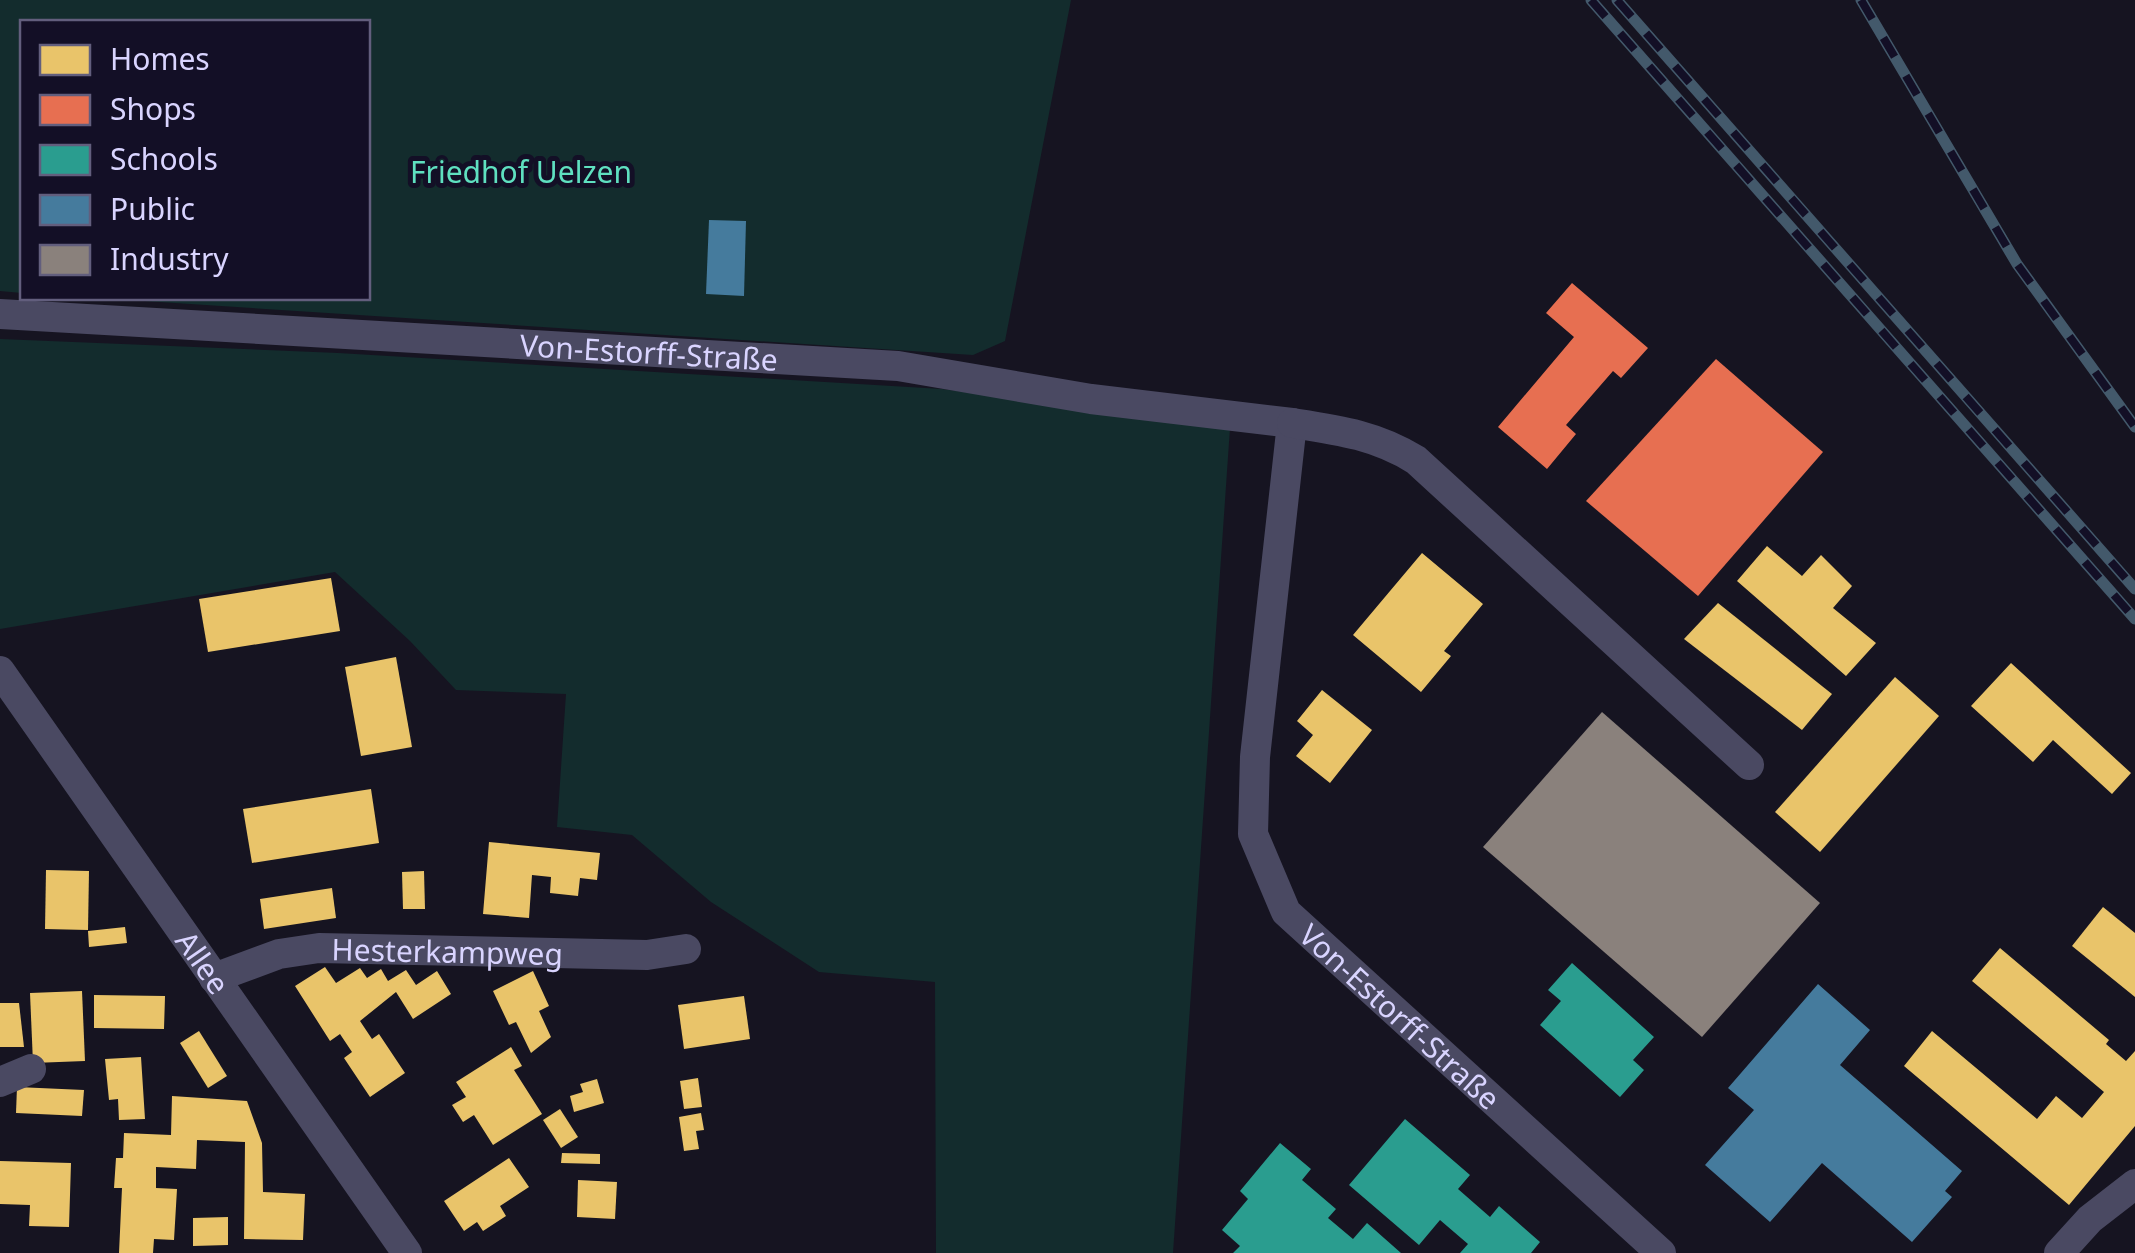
<svg xmlns="http://www.w3.org/2000/svg" width="2135" height="1253" font-family="'Noto Sans',sans-serif">
	<style>
		.green { fill: #132c2d }
		.homes { fill: #e9c46a }
		.shops { fill: #e76f51 }
		.schools { fill: #2a9d8f }
		.public { fill: #457b9d }
		.industry { fill: #8a817c }
		.lines { fill: none; stroke-linecap: round; stroke-linejoin: round }
		.minor { stroke: #4a4962; stroke-width: 30 }
		.rail-casing { stroke: #43596b; stroke-width: 11 }
		.rail { stroke: #130f26; stroke-width: 8; stroke-dasharray: 22; stroke-linecap: butt }
		.labels { text-anchor: middle; dominant-baseline: central; stroke-width: 10; stroke-linejoin: round; paint-order: stroke }
		.park-label { font-size: 30px; fill: #5fe0c0; stroke: #130f26 }
		.street-label { font-size: 30px; fill: #d9d4ff; stroke: #130f26 }
	</style>
	<rect width="100%" height="100%" fill="#161421"/>
	<g class="green">
		<polygon points="0,0 1071,0 1005,341 973,355 98,298 368,298 368,22 22,22 22,293 0,291"/>
		<polygon points="0,339 338,353 942,389 1230,428 1173,1253 936,1253 935,982 819,972 711,902 632,835 557,827 566,694 456,690 410,641 335,572 0,629"/>
	</g>
	<g class="homes">
		<polygon points="1767,546 1802,576 1821,555 1852,586 1833,608 1876,643 1846,676 1737,581"/>
		<polygon points="1422,553 1483,604 1444,651 1451,656 1421,692 1353,635"/>
		<polygon points="331,578 340,631 208,652 199,599"/>
		<polygon points="1718,603 1832,694 1802,730 1684,639"/>
		<polygon points="396,657 412,747 361,756 345,667"/>
		<polygon points="2011,663 2131,773 2112,794 2053,740 2033,762 1971,706"/>
		<polygon points="1895,677 1939,716 1820,852 1775,812"/>
		<polygon points="1322,690 1372,730 1330,783 1296,756 1313,735 1297,721"/>
		<polygon points="371,789 379,843 252,863 243,809"/>
		<polygon points="489,842 600,853 597,880 580,878 578,896 550,893 551,877 532,875 529,918 483,914"/>
		<polygon points="46,870 89,871 88,930 45,929"/>
		<polygon points="424,871 425,909 403,909 402,872"/>
		<polygon points="332,888 336,918 264,929 260,899"/>
		<polygon points="2103,907 2135,933 2135,997 2072,946"/>
		<polygon points="125,927 127,943 89,947 88,931"/>
		<polygon points="2000,948 2109,1040 2106,1044 2126,1061 2135,1051 2135,1126 2069,1205 1904,1066 1932,1031 2037,1119 2056,1096 2082,1118 2104,1092 1972,981"/>
		<polygon points="325,967 336,983 360,968 367,978 381,969 388,981 406,970 416,985 437,971 451,994 413,1019 396,992 360,1021 372,1039 379,1034 405,1073 370,1097 344,1058 352,1052 340,1034 330,1041 295,986"/>
		<polygon points="533,971 549,1006 539,1011 551,1037 531,1053 516,1022 509,1025 493,991"/>
		<polygon points="82,991 85,1061 33,1063 30,993"/>
		<polygon points="94,995 165,996 164,1029 94,1028"/>
		<polygon points="744,996 750,1039 684,1049 678,1005"/>
		<polygon points="0,1003 19,1003 24,1047 0,1047"/>
		<polygon points="199,1031 227,1076 208,1088 180,1043"/>
		<polygon points="511,1047 522,1066 514,1070 542,1114 493,1145 474,1115 463,1122 452,1105 466,1097 456,1082"/>
		<polygon points="141,1057 145,1119 119,1120 118,1099 109,1100 105,1059"/>
		<polygon points="698,1078 702,1107 684,1109 680,1081"/>
		<polygon points="597,1079 604,1103 574,1112 570,1096 583,1092 580,1084"/>
		<polygon points="17,1087 84,1090 82,1116 16,1113"/>
		<polygon points="172,1096 247,1101 262,1143 263,1192 305,1194 303,1240 244,1239 245,1142 197,1140 196,1169 156,1167 156,1188 177,1189 174,1240 154,1239 153,1253 119,1253 122,1188 114,1188 116,1158 123,1158 124,1133 171,1135"/>
		<polygon points="560,1109 578,1137 561,1148 543,1120"/>
		<polygon points="701,1113 704,1130 696,1131 699,1149 684,1151 679,1117"/>
		<polygon points="562,1153 600,1154 600,1164 561,1163"/>
		<polygon points="509,1158 529,1187 500,1206 506,1216 483,1231 477,1222 464,1231 444,1201"/>
		<polygon points="0,1161 71,1163 69,1227 29,1226 30,1205 0,1204"/>
		<polygon points="578,1180 617,1182 615,1219 577,1217"/>
		<polygon points="228,1217 228,1245 193,1246 193,1218"/>
	</g>
	<g class="shops">
		<polygon points="1572,283 1648,348 1621,378 1613,371 1566,425 1576,434 1547,469 1498,427 1574,337 1546,313"/>
		<polygon points="1716,359 1823,452 1698,596 1586,501"/>
	</g>
	<g class="schools">
		<polygon points="1572,963 1654,1037 1633,1060 1644,1070 1620,1097 1540,1025 1561,1001 1548,990"/>
		<polygon points="1405,1119 1470,1175 1458,1189 1490,1217 1499,1206 1540,1242 1531,1253 1460,1253 1468,1244 1440,1220 1419,1245 1349,1185"/>
		<polygon points="1280,1143 1311,1169 1302,1180 1336,1209 1328,1218 1353,1239 1367,1223 1401,1253 1233,1253 1240,1246 1222,1230 1248,1199 1240,1191"/>
	</g>
	<g class="public">
		<polygon points="709,220 746,221 744,296 706,294"/>
		<polygon points="1818,984 1870,1030 1840,1065 1962,1171 1945,1191 1952,1197 1912,1242 1822,1163 1770,1222 1705,1165 1754,1110 1728,1088"/>
	</g>
	<polygon class="industry" points="1602,712 1820,903 1702,1037 1483,847"/>
	<g class="lines">
		<g class="minor">
			<path id="s1" d="M0 314 898 366 1091 399 1292 423 1255 757 1253 834 1286 912 1661 1253"/>
			<path d="M1292 423C1338 430 1376 435 1416 460L1749 765"/>
			<path id="s2" d="M0 671 407 1253"/>
			<path id="s3" d="M214 978 279 954 319 948 647 955 686 949"/>
			<polyline points="0,1082 31,1069"/>
			<polyline points="2059,1253 2090,1219 2135,1184"/>
		</g>
		<g class="rail-casing">
			<g id="rail">
				<polyline points="1591,0 2135,619"/>
				<polyline points="1617,0 2135,589"/>
				<polyline points="1861,0 2017,264 2135,427"/>
			</g>
		</g>
		<use href="#rail" class="rail"/>
	</g>
	<g class="labels">
		<g class="park-label">
			<text x="521" y="171">Friedhof Uelzen</text>
		</g>
		<g class="street-label">
			<text stroke="none"><textPath href="#s1" startOffset="650">Von-Estorff-Straße</textPath></text>
			<text stroke="none"><textPath href="#s3" startOffset="238">Hesterkampweg</textPath></text>
			<text stroke="none"><textPath href="#s2" startOffset="355">Allee</textPath></text>
			<text stroke="none"><textPath href="#s1" startOffset="1950">Von-Estorff-Straße</textPath></text>
		</g>
	</g>
	<rect x="20" y="20" width="350" height="280" fill="#130f26" stroke="#625e7d" stroke-width="2.5"/>
	<rect x="40" y="45" width="50" height="30" fill="#e9c46a" stroke="#625e7d" stroke-width="2.5"/>
	<text x="110" y="70" font-size="30" fill="#d9d4ff">Homes</text>
	<rect x="40" y="95" width="50" height="30" fill="#e76f51" stroke="#625e7d" stroke-width="2.5"/>
	<text x="110" y="120" font-size="30" fill="#d9d4ff">Shops</text>
	<rect x="40" y="145" width="50" height="30" fill="#2a9d8f" stroke="#625e7d" stroke-width="2.5"/>
	<text x="110" y="170" font-size="30" fill="#d9d4ff">Schools</text>
	<rect x="40" y="195" width="50" height="30" fill="#457b9d" stroke="#625e7d" stroke-width="2.5"/>
	<text x="110" y="220" font-size="30" fill="#d9d4ff">Public</text>
	<rect x="40" y="245" width="50" height="30" fill="#8a817c" stroke="#625e7d" stroke-width="2.5"/>
	<text x="110" y="270" font-size="30" fill="#d9d4ff">Industry</text>
</svg>
